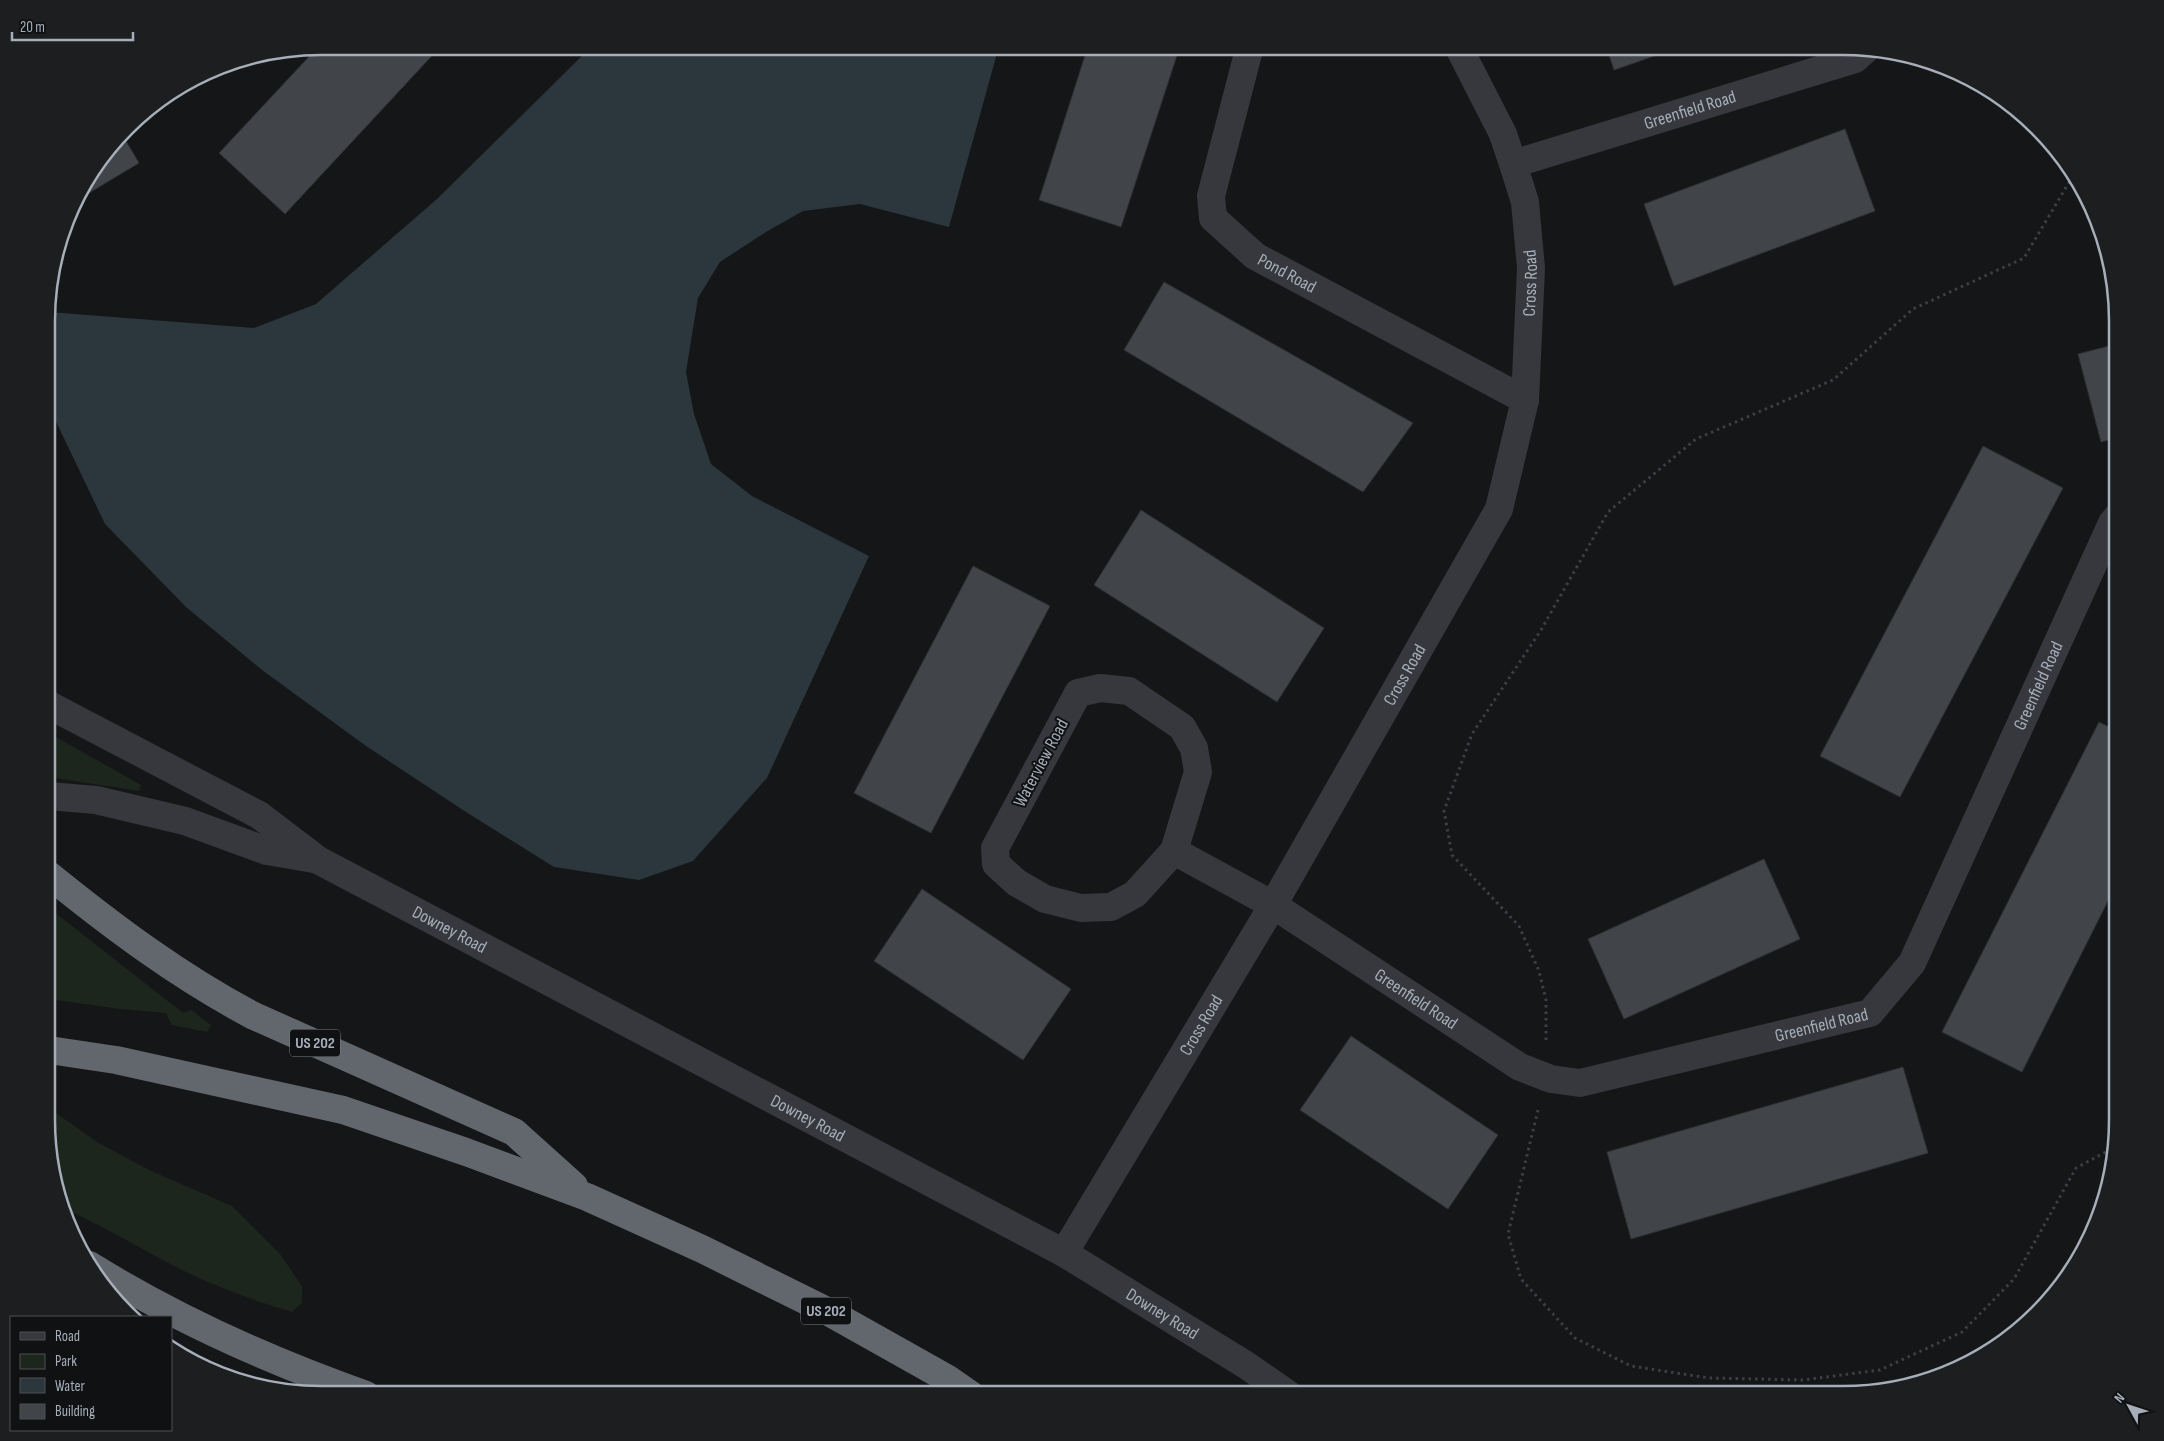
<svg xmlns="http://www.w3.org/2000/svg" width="2164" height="1441" font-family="'Sofia Sans Condensed',sans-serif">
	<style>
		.green { fill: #1d261d }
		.water { fill: #2b373c }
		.building { fill: #414448; stroke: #2f3034 }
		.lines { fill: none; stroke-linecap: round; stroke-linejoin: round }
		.path { stroke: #3c3f44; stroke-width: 3; stroke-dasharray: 2.5 4; stroke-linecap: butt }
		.minor { stroke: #36383d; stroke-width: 28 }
		.highway { stroke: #62676e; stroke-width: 28 }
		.labels { text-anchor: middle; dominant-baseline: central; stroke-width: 4; stroke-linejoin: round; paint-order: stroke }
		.shield { fill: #101113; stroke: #797f87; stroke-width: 1 }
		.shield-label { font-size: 16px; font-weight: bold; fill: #a6aeb9 }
		.street-label { font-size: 18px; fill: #a6aeb9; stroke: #101113 }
		.rim { fill: none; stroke: #a6aeb9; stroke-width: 2.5 }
	</style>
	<rect width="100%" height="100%" fill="#151618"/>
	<g class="green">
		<polygon points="49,733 141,785 139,791 49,777"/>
		<polygon points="49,908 183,1013 191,1010 211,1025 207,1032 172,1025 166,1013 120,1009 49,999"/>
		<path d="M49 1108 97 1142 149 1170 232 1206 280 1254 302 1286V1303L292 1312C255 1301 217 1287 182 1270 143 1250 107 1228 67 1210L49 1155Z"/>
	</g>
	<polygon class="water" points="592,46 999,46 949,227 860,204 803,211 766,232 720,262 698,298 686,372 694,414 711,464 752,496 869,556 767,778 693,861 639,880 554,867 466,812 366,746 262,670 186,607 105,524 49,407 49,312 254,328 316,304 437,199"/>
	<g class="building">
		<polygon points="441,46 285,214 219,153 318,47"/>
		<polygon points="1088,46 1180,46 1121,227 1039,200"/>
		<polygon points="1606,46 1683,46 1614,70"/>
		<polygon points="1941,66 1996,93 2017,112 2016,114"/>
		<polygon points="1845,129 1875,211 1674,286 1644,204"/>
		<polygon points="123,136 139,163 74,202 75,199"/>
		<polygon points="1164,282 1413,423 1363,492 1124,350"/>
		<polygon points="2117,344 2117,438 2101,442 2078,354"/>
		<polygon points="1983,446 2063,488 1900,797 1820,756"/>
		<polygon points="1141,510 1324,628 1277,702 1094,585"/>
		<polygon points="973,566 1050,606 931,833 854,793"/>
		<polygon points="2099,722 2117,731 2117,883 2022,1072 1942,1032"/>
		<polygon points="1764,859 1800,939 1624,1019 1588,939"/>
		<polygon points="922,889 1071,989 1023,1060 874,961"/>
		<polygon points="1351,1036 1498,1135 1448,1209 1300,1110"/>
		<polygon points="1903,1067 1928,1153 1631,1239 1607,1152"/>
	</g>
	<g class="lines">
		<g class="path">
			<polyline points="1546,1040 1546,1000 1539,971 1519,926 1452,855 1444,811 1472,734 1541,630 1608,512 1696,439 1833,380 1913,309 2024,258 2074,174"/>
			<polyline points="1538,1110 1508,1234 1521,1279 1575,1338 1631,1366 1709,1378 1803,1380 1880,1370 1962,1332 2014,1279 2076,1168 2115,1147"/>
		</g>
		<g class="minor">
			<path id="s1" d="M1250 46 1211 196 1213 218 1255 256 1525 400"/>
			<path id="s2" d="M1513 164 1855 59 1865 50"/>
			<polygon points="1100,688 1129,691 1182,727 1194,748 1198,772 1174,851 1135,894 1111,907 1081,908 1045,899 1017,883 996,864 995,848 1078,693"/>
			<path id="s3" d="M49 705 259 815 318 860 1064 1253 1246 1365 1288 1394"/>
			<polyline points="49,796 96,800 185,821 267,851 314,859"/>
			<path id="s4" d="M1174 851 1273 905 1520 1067 1551 1079 1580 1083 1870 1013 1912 963 2112 523 2117 517"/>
			<path id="s5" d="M1064 1253 1273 905 1499 509 1525 400 1531 268 1525 202 1513 164 1503 134 1458 46"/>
		</g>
		<g class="highway">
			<path d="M49 875C113 927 180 977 254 1016L514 1132 574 1186"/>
			<polyline points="49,1050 116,1060 343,1110 466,1152 587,1197 702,1249 827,1311 948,1379 971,1395"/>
			<path d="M89 1265C176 1319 270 1361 366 1395"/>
		</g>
	</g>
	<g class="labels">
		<g class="shield">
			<rect x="290" y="1029.5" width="50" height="27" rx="4"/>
			<rect x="801" y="1297.5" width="50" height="27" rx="4"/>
		</g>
		<g class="shield-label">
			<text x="315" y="1043">US 202</text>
			<text x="826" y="1311">US 202</text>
		</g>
		<g class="street-label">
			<text stroke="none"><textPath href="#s2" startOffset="185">Greenfield Road</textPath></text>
			<text stroke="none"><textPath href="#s1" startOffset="270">Pond Road</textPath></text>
			<text stroke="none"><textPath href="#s5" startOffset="1091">Cross Road</textPath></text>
			<text stroke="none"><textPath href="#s5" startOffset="671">Cross Road</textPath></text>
			<text stroke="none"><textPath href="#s4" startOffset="1139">Greenfield Road</textPath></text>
			<text transform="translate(1041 763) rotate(-62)">Waterview Road</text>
			<text stroke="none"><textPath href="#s3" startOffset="460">Downey Road</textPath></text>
			<text stroke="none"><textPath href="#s4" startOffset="284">Greenfield Road</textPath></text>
			<text stroke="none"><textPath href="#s4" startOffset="719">Greenfield Road</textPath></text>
			<text stroke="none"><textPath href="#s5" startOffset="266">Cross Road</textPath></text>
			<text stroke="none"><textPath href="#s3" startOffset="865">Downey Road</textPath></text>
			<text stroke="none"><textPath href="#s3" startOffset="1270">Downey Road</textPath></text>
		</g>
	</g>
	<path d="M0 0H2164V1441H0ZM321 55H1843A266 266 0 0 1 2109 321V1120A266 266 0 0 1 1843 1386H321A266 266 0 0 1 55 1120V321A266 266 0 0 1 321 55Z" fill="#1c1e20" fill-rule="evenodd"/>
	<path class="rim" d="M321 55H1843A266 266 0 0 1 2109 321V1120A266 266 0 0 1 1843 1386H321A266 266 0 0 1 55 1120V321A266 266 0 0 1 321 55Z"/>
	<rect x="10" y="1316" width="162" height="115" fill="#101113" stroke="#4c5055"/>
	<rect x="20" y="1332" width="25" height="8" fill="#36383d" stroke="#4c5055"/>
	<text x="55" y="1341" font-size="15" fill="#a6aeb9">Road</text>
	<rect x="20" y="1354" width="25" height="15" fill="#1d261d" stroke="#4c5055"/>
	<text x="55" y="1366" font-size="15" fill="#a6aeb9">Park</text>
	<rect x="20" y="1378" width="25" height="15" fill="#2b373c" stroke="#4c5055"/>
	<text x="55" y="1391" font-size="15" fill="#a6aeb9">Water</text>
	<rect x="20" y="1404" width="25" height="15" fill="#414448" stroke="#4c5055"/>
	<text x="55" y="1416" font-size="15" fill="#a6aeb9">Building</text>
	<g transform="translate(2129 1406) rotate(310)" stroke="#101113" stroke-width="4" paint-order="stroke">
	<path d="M0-4L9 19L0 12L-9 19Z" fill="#a6aeb9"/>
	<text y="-8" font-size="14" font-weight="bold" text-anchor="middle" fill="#a6aeb9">N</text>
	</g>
	<path d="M12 32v8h121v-8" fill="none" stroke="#a6aeb9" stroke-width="2.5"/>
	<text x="20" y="32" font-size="15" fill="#a6aeb9" stroke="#101113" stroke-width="4" paint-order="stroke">20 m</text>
</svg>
